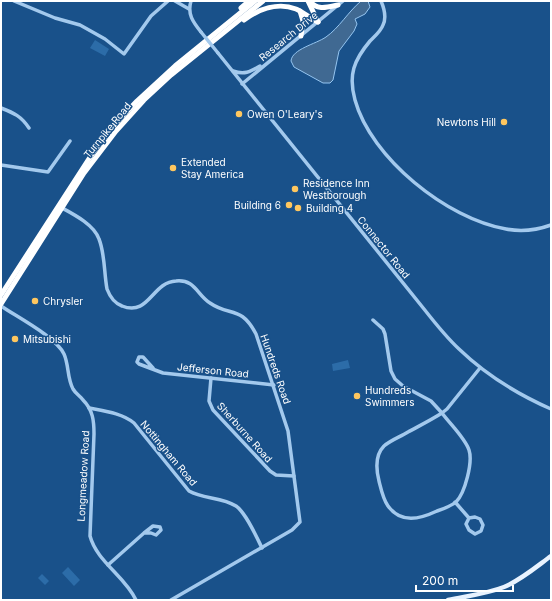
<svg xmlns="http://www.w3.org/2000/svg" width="552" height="601" font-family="Inter,sans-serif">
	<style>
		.green { fill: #2c6ca8 }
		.water { fill: #406992; stroke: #95c5f0 }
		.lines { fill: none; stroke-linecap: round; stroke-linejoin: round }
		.minor { stroke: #a3c9ed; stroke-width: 3.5 }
		.major { stroke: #e9f3ff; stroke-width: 4.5 }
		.highway { stroke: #fff; stroke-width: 5 }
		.minor-bridge { stroke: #a3c9ed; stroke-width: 3.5 }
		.poi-dot { fill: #ffc75f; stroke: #19518a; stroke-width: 1.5 }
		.labels { text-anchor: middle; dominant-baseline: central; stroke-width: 3; stroke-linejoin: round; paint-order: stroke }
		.street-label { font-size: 10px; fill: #fff; stroke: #19518a }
		.poi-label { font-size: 10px; fill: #fff; stroke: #19518a; text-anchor: start }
	</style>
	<rect width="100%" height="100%" fill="#19518a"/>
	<g class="green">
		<polygon points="95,40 109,49 105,56 90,48"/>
		<polygon points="348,360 350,368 333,371 332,364"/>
		<polygon points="68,567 80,580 74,586 62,573"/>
		<polygon points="42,574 49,581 45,585 38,578"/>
	</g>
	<path class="water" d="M361 1H368L370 7 365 14 355 19 357 24 354 31 339 51 333 80 330 83H323L294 67 291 61C292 49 316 44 326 37 339 28 348 12 361 1Z"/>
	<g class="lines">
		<g class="minor">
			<polyline points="14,1 55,18 80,25 105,39 124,54 151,16 168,1"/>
			<polyline points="175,1 189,9"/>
			<path d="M191 1C187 14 193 22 201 32"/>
			<path d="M381 1C384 8 387 17 383 25 381 31 375 36 370 41 354 60 348 75 355 100 371 158 447 219 506 229 521 232 537 230 551 225"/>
			<path d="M218 53 424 309C435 323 446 337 459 349 486 375 517 394 551 409"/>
			<path d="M233 71C244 75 250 72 260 66"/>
			<polyline points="242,84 343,1"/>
			<path d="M1 108C14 113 21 116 29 128"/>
			<polyline points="1,165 48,172 70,141"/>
			<path d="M62 208C75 215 94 225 99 239 105 254 104 273 107 289 110 297 114 303 122 306 149 317 152 282 176 281 195 279 197 295 210 303 230 317 241 305 256 334L288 431 300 522 292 530 171 600"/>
			<path d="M1 306C17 317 56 337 64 354 69 365 67 378 73 389 76 394 80 396 83 400 93 410 94 421 94 434L90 536C97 562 125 576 136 600"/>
			<path d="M373 320 383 329 385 334 391 371 395 379 403 386 431 401 442 413C431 420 419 426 408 432 400 437 391 440 384 446 375 455 376 469 379 481 381 489 383 499 388 506 401 524 420 519 437 511 443 509 451 506 456 502 465 493 473 462 469 450 465 438 450 424 442 413L447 409 480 368"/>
			<polyline points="153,368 143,357 139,357 137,362 139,364 163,373 274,385"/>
			<polyline points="211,378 209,401 213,410 270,471 276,475 294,476"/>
			<path d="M89 408C104 411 122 413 134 423L189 491C203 499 222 497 236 506 246 513 256 536 262 548"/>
			<polyline points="455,502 469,518 466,524 469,530 475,534 481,531 483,525 480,519 475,517 469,518"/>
			<polyline points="108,565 144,533 151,533 156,535 161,530 160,527 153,526 144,533"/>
		</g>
		<path class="major" d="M448 600C467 596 486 594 504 587 521 580 536 567 551 556"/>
		<g class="highway">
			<polyline points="308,1 318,22"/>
			<path d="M310 1C317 11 328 7 338 5"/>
			<polyline points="241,8 249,1"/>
			<polyline points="300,11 303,21 301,36"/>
			<path d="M244 20C259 9 278 2 296 9 303 12 310 18 318 22"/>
			<polyline points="1,295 94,151 114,125 137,101 175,66 255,1"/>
			<polyline points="1,304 84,173 116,131 144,100 171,75 263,1"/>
		</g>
		<polyline class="minor-bridge" points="201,32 218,53"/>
	</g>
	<g class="poi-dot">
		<circle cx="239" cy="114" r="4"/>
		<circle cx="504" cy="122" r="4"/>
		<circle cx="173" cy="168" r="4"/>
		<circle cx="295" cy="189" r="4"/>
		<circle cx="289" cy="205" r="4"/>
		<circle cx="298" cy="208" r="4"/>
		<circle cx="35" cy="301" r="4"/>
		<circle cx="15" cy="339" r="4"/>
		<circle cx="357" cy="396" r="4"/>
	</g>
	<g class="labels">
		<g class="street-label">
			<text transform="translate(288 36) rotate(-39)">Research Drive</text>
			<text transform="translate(107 130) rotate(-51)">Turnpike Road</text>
			<text transform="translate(384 247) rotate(51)">Connector Road</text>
			<text transform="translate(276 369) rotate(71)">Hundreds Road</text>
			<text transform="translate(213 370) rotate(6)">Jefferson Road</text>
			<text transform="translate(245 432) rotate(48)">Sherburne Road</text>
			<text transform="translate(169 453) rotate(50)">Nottingham Road</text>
			<text transform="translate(83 476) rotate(-87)">Longmeadow Road</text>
		</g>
		<g class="poi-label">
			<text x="247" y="114">Owen O'Leary's</text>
			<text x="496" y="122" text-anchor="end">Newtons Hill</text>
			<text x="181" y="162">Extended<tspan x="181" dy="12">Stay America</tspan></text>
			<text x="303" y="183">Residence Inn<tspan x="303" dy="12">Westborough</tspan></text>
			<text x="281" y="205" text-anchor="end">Building 6</text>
			<text x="306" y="208">Building 4</text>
			<text x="43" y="301">Chrysler</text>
			<text x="23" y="339">Mitsubishi</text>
			<text x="365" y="390">Hundreds<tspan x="365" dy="12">Swimmers</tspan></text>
		</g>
	</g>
	<rect width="552" height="601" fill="none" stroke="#ffffff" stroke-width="4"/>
	<path d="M416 585v6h97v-6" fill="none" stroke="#ffffff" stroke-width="2"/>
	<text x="422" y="585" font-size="12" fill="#ffffff" stroke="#19518a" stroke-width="3" paint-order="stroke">200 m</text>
</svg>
